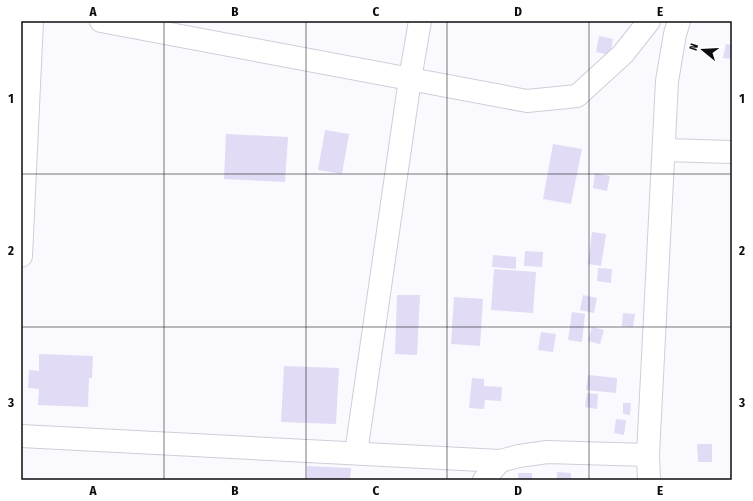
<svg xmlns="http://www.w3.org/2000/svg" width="753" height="501" font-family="'Fira Sans Condensed',sans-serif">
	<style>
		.building { fill: #e1dbf6 }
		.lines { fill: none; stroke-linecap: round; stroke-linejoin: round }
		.street-casing { stroke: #d0cdd9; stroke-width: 24 }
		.street { stroke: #fff; stroke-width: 22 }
		.grid { fill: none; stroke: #0c0b0f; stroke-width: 1; stroke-opacity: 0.55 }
		.neatline { fill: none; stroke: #0c0b0f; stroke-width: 1.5 }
		.grid-label { font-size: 13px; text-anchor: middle; font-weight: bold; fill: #0c0b0f }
	</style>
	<rect width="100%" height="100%" fill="#faf9fe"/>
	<g class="building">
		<polygon points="599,36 613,39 610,55 596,52"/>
		<polygon points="726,44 732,45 732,59 723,58"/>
		<polygon points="325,130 349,134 342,174 318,170"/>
		<polygon points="226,134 288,137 285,182 224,179"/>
		<polygon points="553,144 582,149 571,204 543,199"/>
		<polygon points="595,173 610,176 607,191 593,188"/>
		<polygon points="592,232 606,234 601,266 588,264"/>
		<polygon points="525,251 543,252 542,267 524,266"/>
		<polygon points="493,255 516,257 516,269 492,267"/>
		<polygon points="598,268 612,269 611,283 597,281"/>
		<polygon points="494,269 536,272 533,313 491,310"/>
		<polygon points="397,295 420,295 417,355 395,354"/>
		<polygon points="583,295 597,298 594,313 580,310"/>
		<polygon points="454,297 483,299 480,346 451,344"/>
		<polygon points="572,312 585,314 582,342 568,340"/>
		<polygon points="623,313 635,314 633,327 622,326"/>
		<polygon points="592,327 604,330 600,344 588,341"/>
		<polygon points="541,332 556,334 553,352 538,350"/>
		<polygon points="39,354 93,356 92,378 89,378 88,407 38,405 39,389 28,388 29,370 39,371"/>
		<polygon points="284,366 339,368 336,424 281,422"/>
		<polygon points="588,375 617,378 616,393 586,390"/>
		<polygon points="472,378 484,379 484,386 502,387 501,401 485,400 484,409 469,408"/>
		<polygon points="587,393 598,394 597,409 585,407"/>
		<polygon points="623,403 631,403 630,415 623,414"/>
		<polygon points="616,419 626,420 624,435 614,433"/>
		<polygon points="697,444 712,444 712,462 698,462"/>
		<polygon points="307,466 351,468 350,480 307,480"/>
		<polygon points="557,472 571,473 571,480 557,480"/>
		<rect x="518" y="473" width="14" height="7"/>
	</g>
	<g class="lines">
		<g class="street-casing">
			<g id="street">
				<polyline points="101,21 527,101 577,96 623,54 649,21"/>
				<polyline points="664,150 732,152"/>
				<polyline points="21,256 32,21"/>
				<polyline points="21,436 500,461 519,456 547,452 648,455"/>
				<polyline points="356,453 410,79 420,21"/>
				<polyline points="484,480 500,461"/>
				<polyline points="649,480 648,455 667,81 675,34 679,21"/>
			</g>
		</g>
		<use href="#street" class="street"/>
	</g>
	<path class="grid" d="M164 21V480M306 21V480M447 21V480M589 21V480M21 174H732M21 327H732"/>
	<rect width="753" height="501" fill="none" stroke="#ffffff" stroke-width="44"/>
	<g transform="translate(703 50) rotate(288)" stroke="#ffffff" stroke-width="3" paint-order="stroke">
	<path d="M0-3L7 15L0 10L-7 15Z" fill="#0c0b0f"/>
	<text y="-6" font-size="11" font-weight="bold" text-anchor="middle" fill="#0c0b0f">N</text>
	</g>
	<rect x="22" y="22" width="709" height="457" class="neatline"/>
	<g class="grid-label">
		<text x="93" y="16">A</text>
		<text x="235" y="16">B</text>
		<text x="376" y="16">C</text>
		<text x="518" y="16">D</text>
		<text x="660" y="16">E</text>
		<text x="11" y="103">1</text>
		<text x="742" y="103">1</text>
		<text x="11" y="255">2</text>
		<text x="742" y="255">2</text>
		<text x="11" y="407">3</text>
		<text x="742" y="407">3</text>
		<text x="93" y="495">A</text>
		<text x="235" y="495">B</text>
		<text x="376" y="495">C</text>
		<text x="518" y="495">D</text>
		<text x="660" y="495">E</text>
	</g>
</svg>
